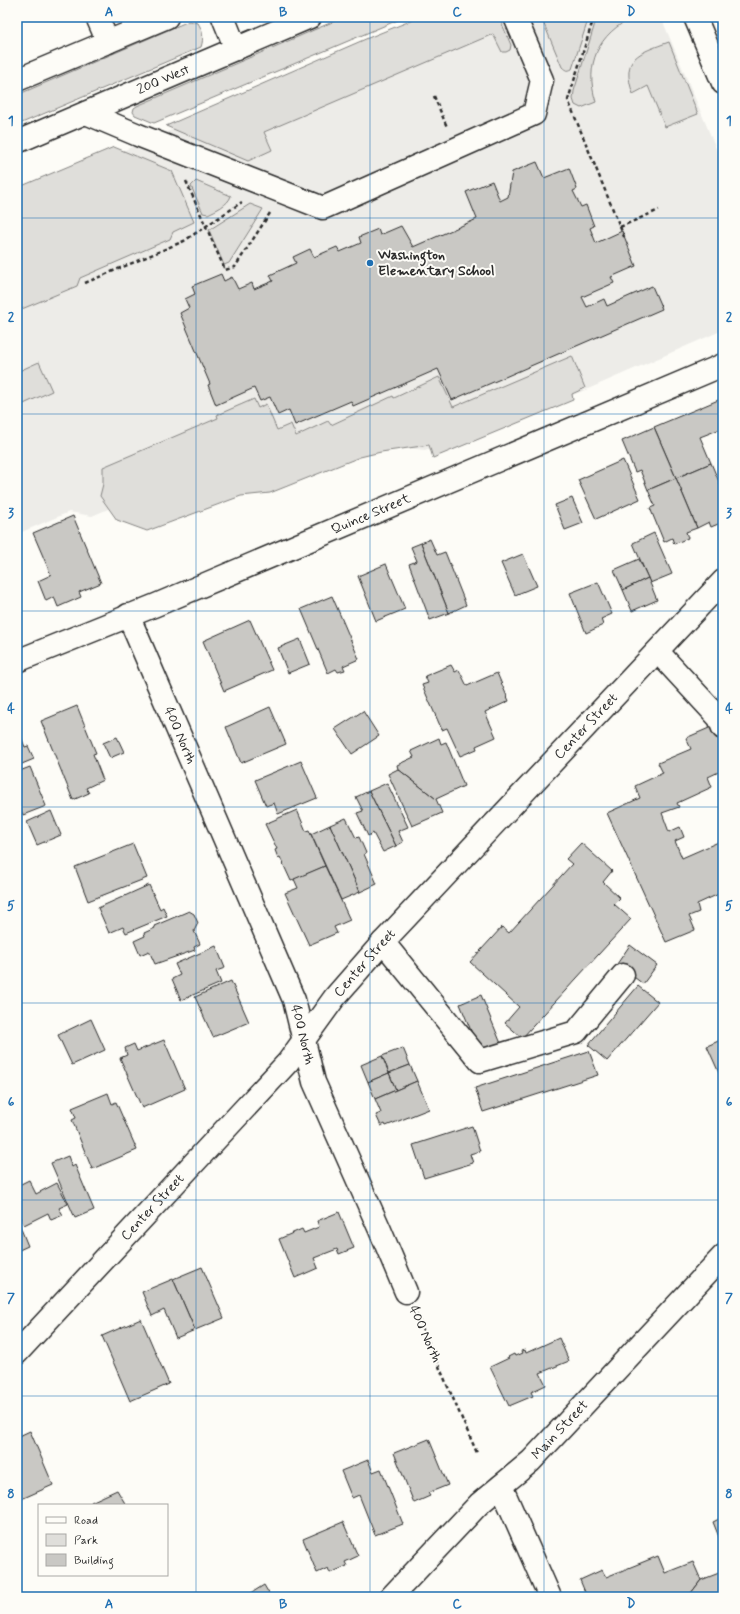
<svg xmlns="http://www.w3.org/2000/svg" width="740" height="1614" font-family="Mynerve,sans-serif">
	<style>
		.built { fill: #edece8 }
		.green { fill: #dfdeda; stroke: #858482 }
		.building { fill: #c9c8c4; stroke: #2b2b2b }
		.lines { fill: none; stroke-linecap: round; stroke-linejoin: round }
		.minor-casing { stroke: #2b2b2b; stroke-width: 25 }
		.path { stroke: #2b2b2b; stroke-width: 2.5; stroke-dasharray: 4 3; stroke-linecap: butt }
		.minor { stroke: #fdfcf7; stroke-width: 22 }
		.grid { fill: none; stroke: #1f6fb2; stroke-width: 1; stroke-opacity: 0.55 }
		.poi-dot { fill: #1f6fb2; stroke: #fdfcf7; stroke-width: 1.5 }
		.labels { text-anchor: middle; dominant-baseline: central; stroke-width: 4; stroke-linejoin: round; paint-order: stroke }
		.street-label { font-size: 14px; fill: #2b2b2b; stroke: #fdfcf7 }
		.poi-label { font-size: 14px; font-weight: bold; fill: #2b2b2b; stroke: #fdfcf7; text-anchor: start }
		.neatline { fill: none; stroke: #1f6fb2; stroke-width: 1.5 }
		.grid-label { font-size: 13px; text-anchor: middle; font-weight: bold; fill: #1f6fb2 }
	</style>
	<rect width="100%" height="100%" fill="#fdfcf7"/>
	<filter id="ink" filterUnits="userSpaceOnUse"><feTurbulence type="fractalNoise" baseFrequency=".025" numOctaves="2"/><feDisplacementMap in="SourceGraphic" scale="8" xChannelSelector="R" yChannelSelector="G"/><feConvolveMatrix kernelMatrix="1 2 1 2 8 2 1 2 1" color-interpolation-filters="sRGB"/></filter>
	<g filter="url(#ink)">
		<polygon class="built" points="436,17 661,17 723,165 723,330 588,389 425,450 283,433 92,516 69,512 17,534 17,196"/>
		<g class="green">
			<polygon points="344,17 405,17 154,123 135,115 133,112 134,108 137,106"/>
			<polygon points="420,17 499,17 511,45 510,50 506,52 502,52 493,34 264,132 272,150 248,161 166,126 368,38"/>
			<path d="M541 17H589L572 69C568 71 566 71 562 67Z"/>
			<path d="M597 17H634C598 33 584 65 596 102L581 108 575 105 573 99 574 91Z"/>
			<path d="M189 21 198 23C203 31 204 38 201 47L17 125V95Z"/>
			<path d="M669 42 698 114 665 127 648 86 633 94C620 57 639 53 669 42Z"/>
			<polygon points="114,147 172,171 194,222 173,232 170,239 80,278 77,286 17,311 17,188"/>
			<path d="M196 181 231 196C228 205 216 210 208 214L203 213 191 186Z"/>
			<polygon points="250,204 263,209 229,263 224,265 209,230"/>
			<polygon points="572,356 585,388 572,394 573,400 433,458 429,445 381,452 360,457 270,493 241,496 147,531 117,520 100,496 103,484 103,467 218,418 217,415 254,399 258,408 266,404 277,430 291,424 296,436 328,421 331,425 393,396 394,398 439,377 453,407"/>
			<polygon points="39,362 52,391 17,407 17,372"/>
		</g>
		<g class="building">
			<polygon points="537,162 544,178 569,168 577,189 573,191 581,207 586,205 594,226 590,228 596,243 622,231 636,266 611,277 614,283 582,297 587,307 604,299 607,306 652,286 662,309 452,400 438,369 353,406 351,401 295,425 289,410 278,415 270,397 260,401 254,388 216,405 208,385 210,384 180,313 189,308 185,299 195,294 192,286 221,274 224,281 232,277 238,289 252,283 254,289 273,281 270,275 296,263 293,257 310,249 314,257 337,247 340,252 361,243 359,237 378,229 380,235 401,226 413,247 477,219 466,192 492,181 500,201 508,197 512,172"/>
			<polygon points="723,398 723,428 700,437 711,463 676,478 654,427"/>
			<polygon points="654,427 676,478 648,490 640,470 635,472 622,441"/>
			<polygon points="623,460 640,499 596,519 578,480"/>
			<polygon points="711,463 723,491 723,522 711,527 709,522 697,528 676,478"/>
			<polygon points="676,478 697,528 686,532 688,538 674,544 672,538 664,542 650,508 655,506 648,490"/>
			<polygon points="572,498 583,523 565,530 555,505"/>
			<polygon points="73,516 101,583 79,592 81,597 58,607 54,597 46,601 38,581 51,575 33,533"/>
			<polygon points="654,533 672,574 650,583 633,543"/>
			<polygon points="430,539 437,555 445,552 466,605 449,613 421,543"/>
			<polygon points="421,543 449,613 430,620 409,564 417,561 411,547"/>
			<polygon points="523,554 537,586 515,595 501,563"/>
			<polygon points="639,559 648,578 623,590 614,570"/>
			<polygon points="386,564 405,609 376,621 358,576"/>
			<polygon points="648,578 657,600 632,611 623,590"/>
			<polygon points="598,582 612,614 601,619 603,625 586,633 570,593"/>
			<polygon points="332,596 359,659 343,666 345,670 338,672 336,669 328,673 301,609"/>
			<polygon points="250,620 272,670 224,691 203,641"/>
			<polygon points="300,639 310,664 288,673 278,648"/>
			<polygon points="451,665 455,672 459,670 467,686 497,673 509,701 485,712 496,737 476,746 477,749 460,756 447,728 442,730 422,685 428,683 425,676"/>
			<polygon points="77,706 96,753 93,754 103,780 86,788 89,793 73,800 41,721"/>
			<polygon points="270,707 286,744 241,763 226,727"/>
			<polygon points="363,711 379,736 352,754 335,729"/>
			<polygon points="716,725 723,741 723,770 708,777 712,787 677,803 679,807 662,813 669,832 680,827 684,837 675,841 682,858 723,840 723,892 697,904 699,912 689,916 695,930 666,942 607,813 640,798 635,786 663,773 658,763 691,749 686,738"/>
			<polygon points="19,732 25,747 28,746 34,759 17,766 17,733"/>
			<polygon points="117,737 124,752 110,758 103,743"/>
			<polygon points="439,738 441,744 446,742 464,786 436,799 398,769 397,765 414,757 411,751"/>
			<polygon points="301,761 317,798 278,814 274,803 266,806 255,780"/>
			<polygon points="30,767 46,806 23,815 17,800 17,772"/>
			<polygon points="398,769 436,799 442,813 412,826 388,774"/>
			<polygon points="387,783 408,827 398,831 403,842 396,846 369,791"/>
			<polygon points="369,791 396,846 383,852 373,833 368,836 357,813 363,811 356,797"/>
			<polygon points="297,810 306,831 309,830 325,866 291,881 280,857 278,858 275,850 277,849 265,824"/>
			<polygon points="51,811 61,835 37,845 27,822"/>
			<polygon points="346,818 356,838 359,837 366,853 364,854 377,884 360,892 330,825"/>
			<polygon points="330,825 360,892 341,900 311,834"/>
			<polygon points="581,843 612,871 603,882 620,898 614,904 631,919 522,1038 505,1023 519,1007 470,962 502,927 509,933 572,864 566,859"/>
			<polygon points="133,844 147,878 88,901 75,867"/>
			<polygon points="325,866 350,920 334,927 337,933 309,945 285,893 298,888 294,879"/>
			<polygon points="149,885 160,909 163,907 167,916 126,933 123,927 109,933 98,908"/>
			<polygon points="189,911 194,914 198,923 194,931 200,944 194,947 195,950 155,964 149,951 140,955 134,941 145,936 144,933 155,928 154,926"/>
			<polygon points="630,945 657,965 643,984 617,964"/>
			<polygon points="216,946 225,968 216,971 221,983 181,1000 172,979 180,975 175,964"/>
			<polygon points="231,981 249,1022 213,1037 195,997"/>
			<polygon points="638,986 658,1002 607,1061 588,1045"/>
			<polygon points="481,995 502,1046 481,1055 460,1004"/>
			<polygon points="91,1019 105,1050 72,1065 58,1035"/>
			<polygon points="723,1039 723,1082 707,1046"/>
			<polygon points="164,1040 185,1089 142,1108 120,1058 127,1055 125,1048 134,1044 137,1051"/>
			<polygon points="403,1048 410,1065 389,1073 382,1056"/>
			<polygon points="589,1051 598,1075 483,1112 475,1088"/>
			<polygon points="382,1056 389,1073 368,1082 361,1065"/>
			<polygon points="410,1065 417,1081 396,1090 389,1073"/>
			<polygon points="389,1073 396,1090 375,1099 368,1082"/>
			<polygon points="417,1081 429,1109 386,1126 385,1124 381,1126 376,1115 381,1113 375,1099"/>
			<polygon points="108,1093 112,1104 116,1102 137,1150 92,1169 72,1120 76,1118 72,1108"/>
			<polygon points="472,1126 480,1151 470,1154 473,1163 424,1178 413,1145"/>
			<polygon points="68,1156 72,1167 75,1165 94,1210 75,1218 51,1163"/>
			<polygon points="29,1180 36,1194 57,1183 68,1204 59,1208 63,1215 51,1220 48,1213 24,1225 17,1212 17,1186"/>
			<polygon points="339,1212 354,1248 339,1254 337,1249 314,1258 318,1268 295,1278 279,1239 302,1229 304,1233 319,1227 317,1221"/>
			<polygon points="17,1219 28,1246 17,1251"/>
			<polygon points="202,1267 224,1318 195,1330 173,1279"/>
			<polygon points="173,1279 195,1330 176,1338 164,1310 152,1316 142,1292"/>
			<polygon points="141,1319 169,1384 130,1401 102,1336"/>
			<polygon points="559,1338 569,1361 540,1373 546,1385 531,1392 533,1396 509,1406 490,1367 509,1358 508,1357 514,1354 515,1356 522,1353 521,1351 525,1350 526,1353"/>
			<polygon points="30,1431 53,1485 17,1501 17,1437"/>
			<polygon points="429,1439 448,1485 428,1493 430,1496 414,1503 394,1453"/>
			<polygon points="368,1460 373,1472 381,1469 403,1524 375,1535 359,1495 352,1498 341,1471"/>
			<polygon points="117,1490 126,1505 92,1505 91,1502"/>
			<polygon points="723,1517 723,1547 713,1522"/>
			<polygon points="343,1522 358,1556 345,1562 347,1566 330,1573 328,1568 317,1573 303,1539"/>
			<polygon points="658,1556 665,1573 693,1562 701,1580 688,1597 587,1597 580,1580 602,1570 606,1577"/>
			<polygon points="719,1573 723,1585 723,1597 688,1597 701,1580"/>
			<polygon points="264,1585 271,1597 245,1597"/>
		</g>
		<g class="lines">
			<g class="minor-casing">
				<g id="minor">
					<polyline points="97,17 108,42"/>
					<polyline points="223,17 236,49"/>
					<polyline points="695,17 723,83"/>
					<polyline points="17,80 167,17"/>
					<polyline points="86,113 138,135 323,208 534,114 542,80 515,17"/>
					<path id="s1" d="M17 142 310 17"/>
					<path id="s2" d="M128 615 294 1000 314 1082 380 1230 406 1292"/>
					<polyline points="658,652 719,718 723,728"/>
					<path id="s3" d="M17 661 156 605 723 365"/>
					<polyline points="383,942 480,1061 576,1032 623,975"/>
					<path id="s4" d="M17 1353 288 1062 335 997 383 942 723 581"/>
					<polyline points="501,1486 550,1597"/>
					<path id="s5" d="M391 1597 479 1504 531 1461 723 1256"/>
				</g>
			</g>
			<g class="path">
				<polyline points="594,17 568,100 625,239"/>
				<polyline points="434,96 447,127"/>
				<polyline points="186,181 225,270 235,267 270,213"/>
				<polyline points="620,227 659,210"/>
				<polyline points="85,283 184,241 242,202"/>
				<polyline points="416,1314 477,1453"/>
			</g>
			<use href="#minor" class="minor"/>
		</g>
	</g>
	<path class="grid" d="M196 17V1597M370 17V1597M544 17V1597M17 218H723M17 414H723M17 611H723M17 807H723M17 1003H723M17 1200H723M17 1396H723"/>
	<circle class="poi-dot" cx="370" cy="263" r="4"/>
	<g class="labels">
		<g class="street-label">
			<text stroke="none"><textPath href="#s1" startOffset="159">200 West</textPath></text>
			<text stroke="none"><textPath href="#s3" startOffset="383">Quince Street</textPath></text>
			<text stroke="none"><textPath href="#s4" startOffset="847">Center Street</textPath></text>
			<text stroke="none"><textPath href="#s2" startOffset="131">400 North</textPath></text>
			<text stroke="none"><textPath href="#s4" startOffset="523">Center Street</textPath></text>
			<text stroke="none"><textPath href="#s2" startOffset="455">400 North</textPath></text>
			<text stroke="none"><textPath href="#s4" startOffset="199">Center Street</textPath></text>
			<text transform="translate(425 1334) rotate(66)">400 North</text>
			<text stroke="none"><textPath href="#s5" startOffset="238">Main Street</textPath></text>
		</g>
		<g class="poi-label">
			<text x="378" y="255">Washington<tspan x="378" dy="16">Elementary School</tspan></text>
		</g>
	</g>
	<rect width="740" height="1614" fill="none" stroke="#fdfcf7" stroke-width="44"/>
	<rect x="38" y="1504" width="130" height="72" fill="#fdfcf7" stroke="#a9a8a5"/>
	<rect x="46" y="1517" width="20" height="6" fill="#fdfcf7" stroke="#a9a8a5"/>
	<text x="74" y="1524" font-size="12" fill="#2b2b2b">Road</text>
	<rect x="46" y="1534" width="20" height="12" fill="#dfdeda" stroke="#a9a8a5"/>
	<text x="74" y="1544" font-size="12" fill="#2b2b2b">Park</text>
	<rect x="46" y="1554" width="20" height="12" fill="#c9c8c4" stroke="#a9a8a5"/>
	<text x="74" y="1564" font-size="12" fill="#2b2b2b">Building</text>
	<rect x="22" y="22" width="696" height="1570" class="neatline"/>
	<g class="grid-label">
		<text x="109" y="16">A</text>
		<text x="283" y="16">B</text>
		<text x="457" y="16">C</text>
		<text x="631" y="16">D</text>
		<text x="11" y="125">1</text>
		<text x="729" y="125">1</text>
		<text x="11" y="321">2</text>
		<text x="729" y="321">2</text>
		<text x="11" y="517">3</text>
		<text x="729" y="517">3</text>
		<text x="11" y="713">4</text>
		<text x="729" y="713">4</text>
		<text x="11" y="910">5</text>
		<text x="729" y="910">5</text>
		<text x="11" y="1106">6</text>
		<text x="729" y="1106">6</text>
		<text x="11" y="1302">7</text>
		<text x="729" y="1302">7</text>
		<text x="11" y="1498">8</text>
		<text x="729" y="1498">8</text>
		<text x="109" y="1608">A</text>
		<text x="283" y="1608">B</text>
		<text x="457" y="1608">C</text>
		<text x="631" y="1608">D</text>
	</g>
</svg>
